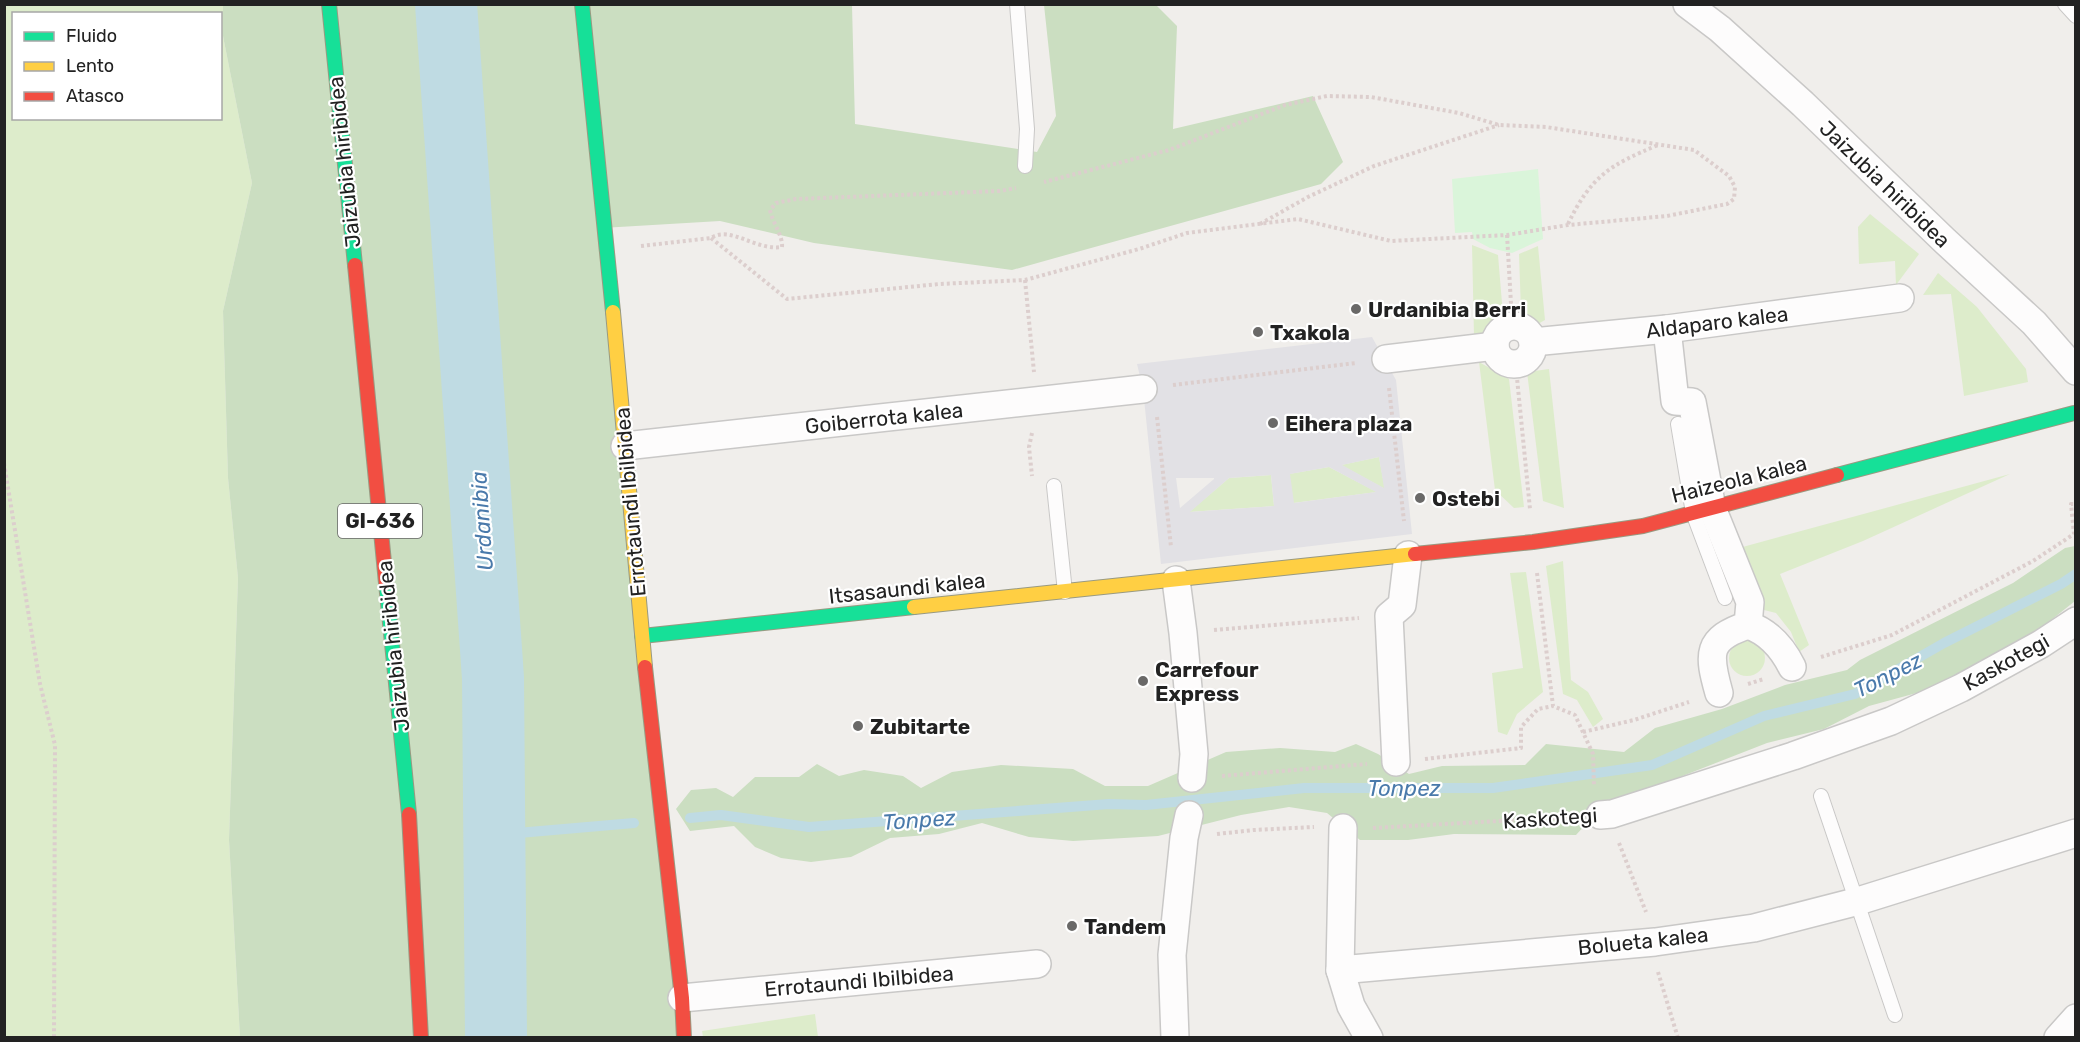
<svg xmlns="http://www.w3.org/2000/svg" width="2080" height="1042" font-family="Rubik,sans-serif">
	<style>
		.grass { fill: #ddeccb; fill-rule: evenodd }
		.forest { fill: #cbdec1 }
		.park { fill: #daf5da }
		.plaza { fill: #e2e1e5; fill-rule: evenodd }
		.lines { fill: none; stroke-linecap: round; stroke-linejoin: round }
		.stream { stroke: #bfdbe3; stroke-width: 10 }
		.river { stroke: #bfdbe3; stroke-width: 62 }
		.lane-casing { stroke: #c9c8c7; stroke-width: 16 }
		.street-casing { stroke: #c9c8c7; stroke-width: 30 }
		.fast-casing { stroke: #999a82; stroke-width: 16 }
		.slow-casing { stroke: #999a82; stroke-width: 16 }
		.jam-casing { stroke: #999a82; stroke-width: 16 }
		.path { stroke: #dccecd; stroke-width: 4; stroke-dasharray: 3 3; stroke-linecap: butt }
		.lane { stroke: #fdfcfc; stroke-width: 14 }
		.street { stroke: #fdfcfc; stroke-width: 27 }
		.fast { stroke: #16e098; stroke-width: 14 }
		.slow { stroke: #ffcf43; stroke-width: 14 }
		.jam { stroke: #f24e42; stroke-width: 14 }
		.poi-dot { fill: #6a6968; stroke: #fff; stroke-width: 2 }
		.labels { text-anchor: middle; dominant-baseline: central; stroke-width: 4.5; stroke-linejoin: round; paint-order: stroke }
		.shield { fill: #fff; stroke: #646464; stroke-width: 1.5 }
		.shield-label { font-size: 20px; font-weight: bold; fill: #222 }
		.street-label { font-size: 21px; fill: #222; stroke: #fff }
		.poi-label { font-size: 21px; font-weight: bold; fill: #222; stroke: #fff; text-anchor: start }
		.water-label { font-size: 22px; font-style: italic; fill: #4a7aab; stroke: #fff }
	</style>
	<rect width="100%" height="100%" fill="#f0eeeb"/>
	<g class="grass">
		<path d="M5 5H223V36L252 183 223 311 228 478 238 578 229 840 240 1037 5 1038ZM14 14H220V118H14Z"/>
		<polygon points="1870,214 1919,254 1896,285 1895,261 1859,264 1858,227"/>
		<polygon points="1472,245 1498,255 1503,315 1488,334 1474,336"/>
		<polygon points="1538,246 1545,320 1536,325 1521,312 1519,254"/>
		<polygon points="1938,273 1977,307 2026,369 2028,382 1964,396 1951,294 1923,295"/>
		<polygon points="1479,362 1509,379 1524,507 1514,508 1495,490"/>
		<polygon points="1549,369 1564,508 1543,501 1527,372"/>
		<polygon points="1379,457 1385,489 1341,465"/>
		<polygon points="1329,467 1377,492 1293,503 1289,474"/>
		<polygon points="2010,474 1863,541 1780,574 1809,645 1799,652 1791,632 1776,613 1760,609 1739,548"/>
		<polygon points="1271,475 1274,506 1189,512 1229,478"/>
		<polygon points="1563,561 1571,680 1588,692 1603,719 1593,727 1577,700 1563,694 1546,566"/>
		<polygon points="1526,572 1543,692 1517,714 1507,735 1498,732 1492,673 1523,668 1510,573"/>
		<circle cx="1747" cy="658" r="18"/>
		<polygon points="815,1014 818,1037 703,1037 702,1031"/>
	</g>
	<g class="forest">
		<polygon points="223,5 852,5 855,124 1037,152 1056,116 1044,5 1156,5 1177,26 1173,129 1313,96 1343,162 1321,184 1012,270 814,243 720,221 602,228 684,1037 240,1037 229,840 238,578 228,478 223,311 252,183 223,36"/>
		<polygon points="2075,546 2075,601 2045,625 1935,688 1869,706 1824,729 1767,743 1639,793 1608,800 1576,835 1454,834 1408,840 1360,840 1327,813 1289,807 1241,815 1158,836 1073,841 1029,837 982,823 939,834 890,838 851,857 811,862 781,858 755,847 734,826 690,831 676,809 691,790 716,788 733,797 755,777 799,777 817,764 839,776 864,770 903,776 921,788 952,772 1001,765 1073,769 1105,786 1148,786 1226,752 1280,748 1335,752 1356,744 1378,754 1409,774 1442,766 1525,765 1546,744 1624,752 1655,728 1722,709 1785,685 1847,670 1860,660 2013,583 2065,548"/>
	</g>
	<polygon class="park" points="1538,169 1543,239 1512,253 1490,248 1473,239 1472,232 1455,233 1452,179"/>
	<path class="plaza" d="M1372 337 1396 380 1412 534 1161 564 1143 389 1137 364ZM1379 457 1384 488 1342 465ZM1329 467 1376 492 1294 503 1290 474ZM1271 475 1274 506 1190 512 1229 478ZM1176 478H1214V479L1180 508Z"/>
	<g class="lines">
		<g class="stream">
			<polyline points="690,818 721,815 809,827 1109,804 1146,805 1304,788 1493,788 1652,765 1764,716 1855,694 1944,643 2061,584 2076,574"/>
			<polyline points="495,835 634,823"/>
		</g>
		<polyline class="river" points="446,4 493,678 496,1038"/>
		<g class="lane-casing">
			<g id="lane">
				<polyline points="1017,4 1027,129 1025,166"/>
				<polyline points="2065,4 2076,16"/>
				<polyline points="1678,424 1693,513 1725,598"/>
				<polyline points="1054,486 1065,592"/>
				<polyline points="1821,796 1895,1015"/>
			</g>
		</g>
		<g class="street-casing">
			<g id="street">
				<polyline points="1687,4 1720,29 1803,104 1945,241 2034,323 2076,371"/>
				<circle cx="1514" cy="345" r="19"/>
				<path d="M1667 329 1675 401 1692 402 1712 508 1750 602 1748 625C1706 639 1708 654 1719 693"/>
				<polyline points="1533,342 1667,329 1900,298"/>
				<polyline points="1386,359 1495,346"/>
				<polyline points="625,446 1143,389"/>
				<polyline points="1176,580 1183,633 1194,754 1192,778"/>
				<path d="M1748 625C1769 632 1782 647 1792 667"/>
				<polyline points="1396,762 1389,616 1402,605 1408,555"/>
				<polyline points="1600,815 1612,814 1793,756 1891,721 1961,688 2041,644 2076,621"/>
				<polyline points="1343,828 1340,970 1655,942 1754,928 1855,902 2076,833"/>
				<polyline points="1340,970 1351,1006 1369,1038"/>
				<polyline points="682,998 1037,964"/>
				<polyline points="1175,1038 1172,955 1184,838 1189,815"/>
				<polyline points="2058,1038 2076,1018"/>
			</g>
		</g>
		<g class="fast-casing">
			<g id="fast">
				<polyline points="329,4 355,265"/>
				<polyline points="582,4 613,312"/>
				<polyline points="1837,475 2074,413"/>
				<polyline points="386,583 409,814"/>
				<polyline points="642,636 914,607"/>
			</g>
		</g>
		<g class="slow-casing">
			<g id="slow">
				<polyline points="613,312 645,667"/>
				<polyline points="914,607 1415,554"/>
			</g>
		</g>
		<g class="jam-casing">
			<g id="jam">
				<polyline points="355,265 386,583"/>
				<polyline points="1415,554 1533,542 1643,526 1837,475"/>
				<polyline points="645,667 682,998 684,1038"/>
				<polyline points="409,814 421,1038"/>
			</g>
		</g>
		<g class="path">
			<polyline points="1260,224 1308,197 1374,166 1499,125"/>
			<path d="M1568 224C1591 176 1610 165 1658 145"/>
			<polyline points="1507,235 1512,321"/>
			<polyline points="711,238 787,299 939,284 1025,280 1139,249 1187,233 1298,219 1391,241 1507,235 1568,225 1667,216 1727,204 1734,199 1735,187 1729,176 1694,150 1546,127 1499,125 1459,113 1371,97 1327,96 1285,105 1169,150 1044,182"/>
			<path d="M641 246 711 238C730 225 756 251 782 247 783 236 773 224 770 210L776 203 796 199 1000 191 1016 188"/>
			<polyline points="1025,280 1034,372"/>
			<polyline points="1516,368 1530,509"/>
			<polyline points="1173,385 1356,363"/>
			<polyline points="1389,388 1404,521"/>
			<polyline points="1157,417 1171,547"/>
			<polyline points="1032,433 1029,447 1032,476"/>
			<polyline points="4,463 40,684 55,745 54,1038"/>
			<polyline points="1537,573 1553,706 1575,715 1593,754 1594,786"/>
			<polyline points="1214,630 1359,618"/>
			<polyline points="1821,657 1892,635 2033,561 2074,534 2071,504 2076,504"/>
			<polyline points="1748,684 1764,679"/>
			<polyline points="1583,732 1634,720 1689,702"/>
			<polyline points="1425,759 1521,748 1521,727 1538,709 1553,706"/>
			<polyline points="1222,776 1367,764"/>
			<polyline points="1373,828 1572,817"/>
			<polyline points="1217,834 1254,830 1314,827"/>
			<polyline points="1619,843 1646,912"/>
			<polyline points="1658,972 1678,1038"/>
		</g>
		<use href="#lane" class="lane"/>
		<use href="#street" class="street"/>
		<use href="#fast" class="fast"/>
		<use href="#slow" class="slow"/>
		<use href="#jam" class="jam"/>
	</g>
	<g class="poi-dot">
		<circle cx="1356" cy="309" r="6"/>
		<circle cx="1258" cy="332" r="6"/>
		<circle cx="1273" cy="423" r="6"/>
		<circle cx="1420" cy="498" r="6"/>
		<circle cx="1143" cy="681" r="6"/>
		<circle cx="858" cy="726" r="6"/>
		<circle cx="1072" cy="926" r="6"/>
	</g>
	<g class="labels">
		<rect class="shield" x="338" y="504" width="84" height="34" rx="4.5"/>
		<g class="shield-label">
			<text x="380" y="521">GI-636</text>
		</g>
		<g class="street-label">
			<text transform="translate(344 162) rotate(-96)">Jaizubia hiribidea</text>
			<text transform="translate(1885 184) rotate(44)">Jaizubia hiribidea</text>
			<text transform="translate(1717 322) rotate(-7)">Aldaparo kalea</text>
			<text transform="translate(884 418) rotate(-6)">Goiberrota kalea</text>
			<text transform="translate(1739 479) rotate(-14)">Haizeola kalea</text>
			<text transform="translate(630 502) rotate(-95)">Errotaundi Ibilbidea</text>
			<text transform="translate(907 588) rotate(-6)">Itsasaundi kalea</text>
			<text transform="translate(393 646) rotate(-96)">Jaizubia hiribidea</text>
			<text transform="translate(2006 662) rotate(-29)">Kaskotegi</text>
			<text transform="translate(1550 818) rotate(-4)">Kaskotegi</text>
			<text transform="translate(1643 941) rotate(-6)">Bolueta kalea</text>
			<text transform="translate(859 981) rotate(-5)">Errotaundi Ibilbidea</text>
		</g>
		<g class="poi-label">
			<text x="1368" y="309">Urdanibia Berri</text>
			<text x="1270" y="332">Txakola</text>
			<text x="1285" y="423">Eihera plaza</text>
			<text x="1432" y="498">Ostebi</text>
			<text x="1155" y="669">Carrefour<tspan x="1155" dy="24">Express</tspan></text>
			<text x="870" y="726">Zubitarte</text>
			<text x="1084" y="926">Tandem</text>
		</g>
		<g class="water-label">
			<text transform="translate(482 521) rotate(-94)">Urdanibia</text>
			<text transform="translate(1888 675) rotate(-27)">Tonpez</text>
			<text x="1404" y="788">Tonpez</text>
			<text transform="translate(919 820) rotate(-4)">Tonpez</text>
		</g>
	</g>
	<rect width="2080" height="1042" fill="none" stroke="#222222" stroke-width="12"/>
	<rect x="12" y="12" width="210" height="108" fill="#ffffff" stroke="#a7a7a7" stroke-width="1.5"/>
	<rect x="24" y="32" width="30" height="9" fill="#16e098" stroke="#a7a7a7" stroke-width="1.5"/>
	<text x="66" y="42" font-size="18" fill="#222222">Fluido</text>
	<rect x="24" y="62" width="30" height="9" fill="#ffcf43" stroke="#a7a7a7" stroke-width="1.5"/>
	<text x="66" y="72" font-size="18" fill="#222222">Lento</text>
	<rect x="24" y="92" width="30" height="9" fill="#f24e42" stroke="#a7a7a7" stroke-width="1.5"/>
	<text x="66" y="102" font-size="18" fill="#222222">Atasco</text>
</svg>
